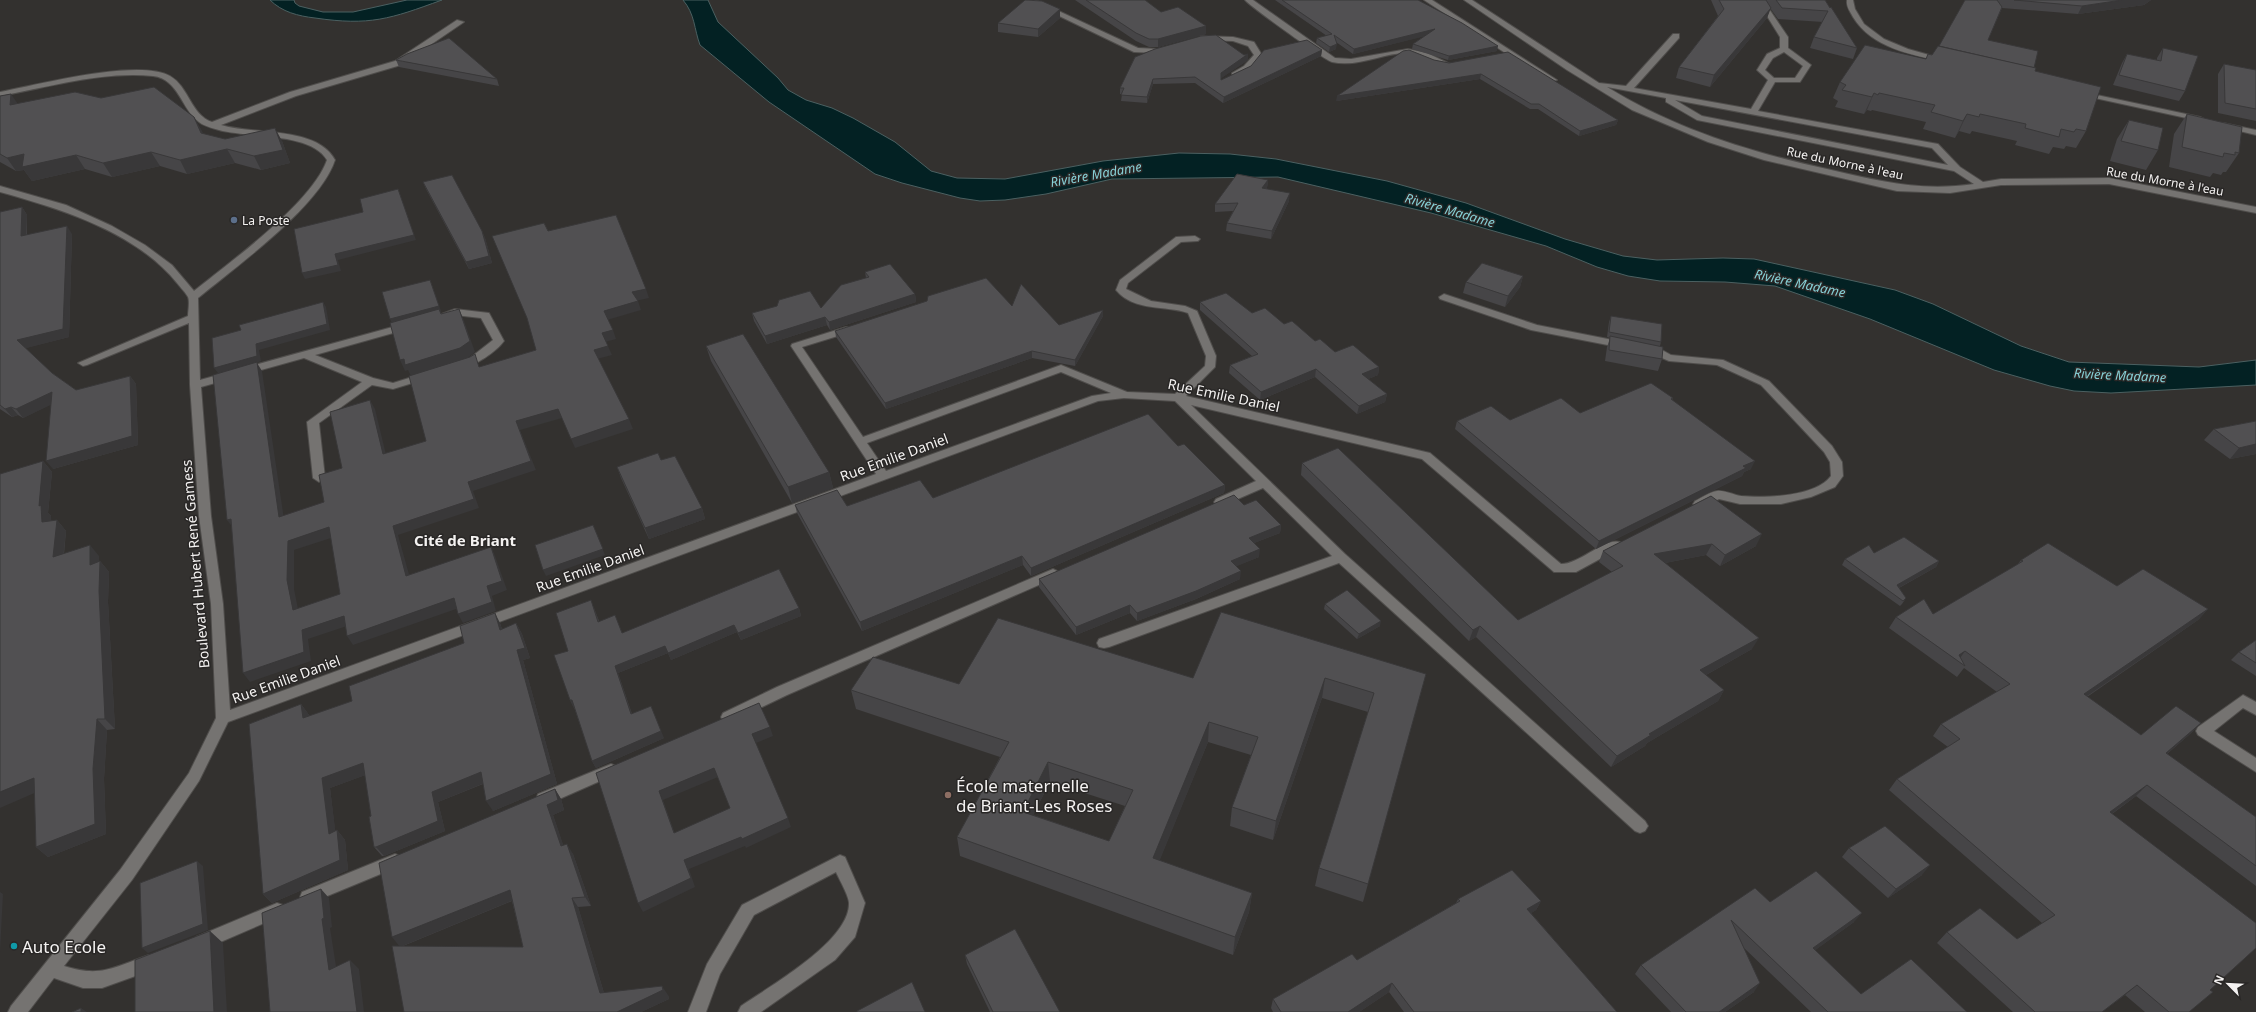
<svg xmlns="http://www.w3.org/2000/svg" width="2256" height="1012" font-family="'Noto Sans',sans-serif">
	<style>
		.water { fill: #032123; stroke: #4b6061 }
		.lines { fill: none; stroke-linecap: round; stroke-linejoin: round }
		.minor-casing { stroke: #4f4d4b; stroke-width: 2 }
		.minor { fill: #757371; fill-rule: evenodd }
		.wall { fill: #464547; fill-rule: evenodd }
		.shaded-wall { fill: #393839 }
		.building { fill: #515052; stroke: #393839; fill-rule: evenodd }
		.service-dot { fill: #5c6f8a; stroke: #292726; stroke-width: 1.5 }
		.education-dot { fill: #8d6e63; stroke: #292726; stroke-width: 1.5 }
		.culture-dot { fill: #0f9aa8; stroke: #292726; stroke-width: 1.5 }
		.labels { text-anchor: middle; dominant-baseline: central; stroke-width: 3; stroke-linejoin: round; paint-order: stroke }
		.far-street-label { font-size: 12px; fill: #f4f2f1; stroke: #292726 }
		.far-poi-label { font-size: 12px; fill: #f4f2f1; stroke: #292726; text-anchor: start }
		.far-water-label { font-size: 13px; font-style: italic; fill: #86d0d6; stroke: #292726 }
		.street-label { font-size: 14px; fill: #f4f2f1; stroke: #292726 }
		.neighbourhood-label { font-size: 15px; font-weight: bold; fill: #f4f2f1; stroke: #292726 }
		.near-poi-label { font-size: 17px; fill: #f4f2f1; stroke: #292726; text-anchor: start }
	</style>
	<rect width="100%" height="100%" fill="#33312f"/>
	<g class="water">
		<path d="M270 0H294L295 3 299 6 323 12H353L407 0H442C390 19 370 26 315 18 298 16 282 12 270 0Z"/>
		<path d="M683 0H708L718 22 778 78 788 90 806 100 832 108 853 118 895 142 931 171 957 178 1005 179 1103 161 1179 153 1230 154 1276 159 1387 181 1466 203 1565 239 1623 256 1657 260 1723 258 1754 259 1895 290 1933 304 2021 346 2069 362 2199 367 2256 360V385L2111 393 2074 391 2050 386 1994 370 1870 319 1775 286 1725 282 1660 281 1628 276 1597 267 1546 246 1431 213 1278 177 1112 179 1046 194 1005 200 980 201 960 198 902 183 875 174 769 102 700 45C694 29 695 14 683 0Z"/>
	</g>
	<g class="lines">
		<g class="minor-casing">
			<g id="minor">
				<polygon points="1026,0 1035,0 1138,48 1158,49 1166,47 1170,49 1158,53 1134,52"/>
				<path d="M1245 0H1253L1335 58 1351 59 1408 49 1427 53 1450 64 1446 66C1433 63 1422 54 1408 53 1385 52 1358 68 1332 62 1326 61 1251 7 1245 0Z"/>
				<polygon points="1424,0 1432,0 1557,80 1550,82"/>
				<path d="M1464 0H1472L1599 83 1626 86 1673 34H1679V38L1634 88 1751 109 1768 80 1757 70 1767 54 1780 48V37L1757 0H1763L1788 37V48L1811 65 1800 82H1775L1758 111 1938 144 1960 167 1983 182 2001 179 2109 178 2256 207V213L2109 184 2001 185 1950 193 1897 191 1764 160 1708 142 1632 110 1567 70ZM1784 52 1803 66 1795 78H1774L1765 70 1773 58ZM1607 87 1666 98V102L1697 120 1954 171 1974 184C1920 192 1880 181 1827 169 1750 152 1675 129 1607 87ZM1675 100 1932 148 1948 165 1702 116Z"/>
				<path d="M1847 0H1853L1855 9 1864 24 1884 39 1908 49 1947 60 1943 62C1910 54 1872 48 1853 17 1850 11 1846 7 1847 0Z"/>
				<path d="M457 20 464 22 401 65 296 96 221 125C254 135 317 126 335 160 320 206 237 266 198 298L200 380 407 323 412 326 411 328 315 355 373 378 393 383 425 373 430 376 429 378 393 389 372 385 319 423 325 478 319 482 313 478 307 422 362 382 304 358 201 387 211 516 223 604 230 710 876 474 791 346 792 344 846 327H854V331L802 347 863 437 1061 365 1127 392 1175 394 1205 366 1206 356 1188 313C1166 305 1134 312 1116 290L1120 280 1176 237 1195 236 1200 239 1198 241 1181 242 1128 283 1126 289 1151 301 1185 306 1197 311 1216 356 1215 367 1186 396 1430 453 1561 564C1580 564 1605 537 1620 542L1622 545 1620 548 1576 572H1554L1422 459 1191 405 1345 554 1645 821 1648 826 1645 831 1640 833 1635 831 1339 563 1109 647 1104 648 1099 647 1097 643 1099 639 1332 556 1263 488 1224 505H1216L1214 502 1216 499 1256 481 1175 401 1124 398 1098 401 228 722 199 781 132 880 64 966C101 978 114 967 149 955L155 957 157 963 155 969 102 988H83L54 978 28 1012H8L11 1006 120 870 189 773 216 718 211 604 199 516 190 385 189 323 87 365 83 366 78 363 188 316C188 311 190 302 188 297 186 293 180 287 177 283 136 232 61 209 0 192V186L66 205 112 226 145 245 172 265 194 291C230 262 312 203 327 160 311 132 246 138 219 130 212 128 204 126 199 122 181 109 179 79 153 76 102 71 50 87 0 96V92C36 85 139 58 170 76 189 87 191 115 212 122L290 92 395 61ZM1061 372 1111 393 1092 396 886 471 867 443Z"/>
				<path d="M1200 36 1233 37 1254 42 1262 55C1255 64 1245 78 1232 77V73L1244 66 1254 55 1248 46 1233 41 1203 40H1200Z"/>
				<polygon points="2078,91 2200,117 2204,119 2200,121 2081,95 2078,95"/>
				<polygon points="2223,123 2256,130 2256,135 2223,127"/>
				<polygon points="1444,294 1537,325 1623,342 1628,345 1623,348 1531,330 1440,299 1439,297"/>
				<path d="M455 309 489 313 504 341C497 351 471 370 458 367L457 365 458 363 466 361 493 340 481 318 455 315 444 318 439 315Z"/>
				<path d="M1647 347 1662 350 1671 355 1723 360 1769 381 1832 446 1842 462 1843 476 1835 487 1811 497 1781 504H1740L1719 499 1703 507H1695L1693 504 1695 501C1701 498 1710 492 1717 491 1725 490 1733 495 1741 496 1766 498 1815 497 1831 476L1830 462 1824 452 1761 385 1717 365 1669 361 1655 355 1643 352 1642 350 1643 348Z"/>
				<polygon points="1053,569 1057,571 1059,574 1057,577 787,695 733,721 728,723 723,721 721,717 723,713 777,687"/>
				<polygon points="2243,695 2256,702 2256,715 2243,708 2214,731 2256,758 2256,772 2198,735 2196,731 2198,727"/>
				<polygon points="611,764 616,766 618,770 616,774 548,804 543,805 538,804 536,799 538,794"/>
				<polygon points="395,854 400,856 403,861 400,866 308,904 302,902 300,897 302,892"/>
				<path d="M840 855 845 857 865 903 855 937 835 960 761 1012H738L741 1006C770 986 850 941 849 903 849 896 839 879 836 872L754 915 720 974 706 1012H688L707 964 742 905Z"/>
				<polygon points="277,903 283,905 285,910 283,915 202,950 196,947 194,942 196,937"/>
			</g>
		</g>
		<use href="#minor" class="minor"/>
	</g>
	<g class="wall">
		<polygon points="1075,0 1145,0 1161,12 1206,26 1206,34 1158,47 1149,47 1136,41"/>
		<polygon points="1275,0 1418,0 1497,51 1448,60 1412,49 1413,44 1424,36 1353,54 1336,42 1336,49 1329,52 1316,43 1317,38 1327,36"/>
		<polygon points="1711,0 1825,0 1830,8 1857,48 1853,59 1810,48 1814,37 1823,22 1778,19 1770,8 1767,18 1710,87 1676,78 1679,67 1718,16"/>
		<polygon points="1965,0 2151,0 2144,5 2078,14 2002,8 1988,40 2034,68 2035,71 2086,131 2076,148 2066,146 2064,149 2053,147 2049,154 2015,145 2017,141 1972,131 1970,134 1959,131 1955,138 1923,129 1926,122 1872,110 1871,111 1867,110 1864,114 1835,107 1838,101 1833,98 1840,82 1926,59 1932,55 1939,46"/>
		<polygon points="1060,9 1060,18 1038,37 998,32 998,23"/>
		<polygon points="2163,48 2185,91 2179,101 2113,85 2122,63 2127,54 2157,60 2157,58"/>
		<polygon points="1155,49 1248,60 1221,78 1221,80 1322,50 1321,56 1223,103 1195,83 1153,84 1147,103 1121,101 1122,94 1120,94 1120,88"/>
		<polygon points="396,60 497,79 499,86 399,67"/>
		<polygon points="1434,60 1449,63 1618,120 1616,125 1579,136 1538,109 1530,109 1480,79 1336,101"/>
		<polygon points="2224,64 2256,70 2256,121 2218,113 2218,74"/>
		<polygon points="0,96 17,104 101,98 194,117 203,134 225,139 282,141 290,163 261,170 235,163 187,174 160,166 112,177 85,169 32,181 24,170 16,171 0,162"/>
		<polygon points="2187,114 2239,153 2226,172 2223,172 2221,175 2213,173 2210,177 2169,167 2174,134"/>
		<polygon points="2129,120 2158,150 2146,170 2110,161 2117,139"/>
		<polygon points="1268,180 1267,188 1267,189 1289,201 1271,239 1226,231 1227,223 1233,211 1215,212 1215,204"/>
		<polygon points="423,182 482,231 485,238 492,263 469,269 426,189"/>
		<polygon points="22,207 27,215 27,235 72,234 69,337 25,348 52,373 76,390 130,376 136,384 138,445 53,469 51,404 23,418 18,415 12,417 0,409 0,212"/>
		<polygon points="865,272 915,294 916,302 830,330 827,325 767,344 754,321 752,313 821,308 866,278"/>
		<polygon points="1523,276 1520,287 1505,307 1463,293 1466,282"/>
		<polygon points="1200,302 1252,313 1284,324 1335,352 1379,367 1378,375 1368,379 1387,394 1385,402 1357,414 1315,377 1260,400 1229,373 1230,365 1252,356 1200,310"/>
		<polygon points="1012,306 1059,325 1103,316 1075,366 1032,358 886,409 836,337 835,331"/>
		<polygon points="1611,316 1661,342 1660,346 1662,359 1658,371 1605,361 1607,347 1610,338 1607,337 1609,322"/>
		<polygon points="706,346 829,472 833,488 792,503 711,361"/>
		<polygon points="1673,398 1672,401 1751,469 1744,472 1742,476 1596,549 1455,429 1457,421 1510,420 1580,413"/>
		<polygon points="2256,421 2256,454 2230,459 2204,440 2214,429"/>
		<polygon points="1178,446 1225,485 1224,493 1031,576 1023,565 862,631 797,513 795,505 847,506 933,498"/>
		<polygon points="43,461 52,472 48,513 51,516 51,521 57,520 66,531 64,554 99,556 99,562 100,561 109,572 108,602 115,729 107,730 104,779 106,834 48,857 36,847"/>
		<polygon points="1302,463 1518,620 1612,572 1599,562 1603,551 1711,496 1756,546 1720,566 1706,555 1665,563 1752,649 1706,675 1724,690 1718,701 1647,743 1645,746 1611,767 1476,637 1469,641 1301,475"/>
		<polygon points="617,467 702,508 705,519 649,539 621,478"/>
		<polygon points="1244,505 1281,525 1280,533 1254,543 1259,557 1236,566 1240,579 1196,599 1137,621 1130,613 1076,635 1039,587 1039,579"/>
		<polygon points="1874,553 1939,561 1936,567 1899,588 1906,598 1902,604 1900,606 1842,565 1845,559"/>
		<polygon points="2021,560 2117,586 2208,609 2198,620 2087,697 2141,735 2201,723 2190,734 2167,754 2256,817 2256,886 2136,796 2112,814 2210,990 2189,1012 2145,1012 2125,995 2102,1012 2013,1012 1937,943 1947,932 2017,939 2042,923 1889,790 1897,779 1948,747 1933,736 1941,724 1997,692 1964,668 1957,677 1889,628 1896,617 1933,614 2017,565"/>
		<polygon points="1325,604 1380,626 1357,639 1324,609"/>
		<polygon points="594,608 599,621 622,633 799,608 801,616 741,640 737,632 671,660 668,653 618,673 632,714 664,738 596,768 592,761 574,707 574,708 570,700 568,651"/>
		<polygon points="500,623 502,629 516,623 522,634 530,658 523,660 557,784 493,811 483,784 438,802 445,831 384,856 382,856 374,847 371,816 365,775 330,788 335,831 337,830 345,840 348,870 272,903 263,894 301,704 309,715 309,716 352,701 464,643"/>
		<polygon points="2256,640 2256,676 2231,660 2239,652"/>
		<path d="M1426 674 1363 902 1315 886 1319 868 1368 712 1322 698 1273 840 1230 826 1232 807 1251 755 1208 742 1159 861 1252 893 1249 912 1233 955 960 856 957 837 1000 757 856 709 851 690 959 684 1193 678ZM1050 782 1125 806 1109 841 1033 815Z"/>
		<path d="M555 789 561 799 564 810 553 815 563 845 573 854 591 906 578 907 604 993 668 995 669 999 641 1012 399 946ZM512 901 523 947 403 946Z"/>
		<polygon points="1849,848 1922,875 1888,898 1842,857"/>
		<polygon points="1458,899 1541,901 1536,910 1531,913 1617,1012 1404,1012 1389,992 1359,1012 1273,1012 1271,1008 1273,999 1357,960 1456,903"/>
		<polygon points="1770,902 1854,922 1815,950 1861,994 1967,1012 1811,1012 1744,948 1754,992 1725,1012 1671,1012 1635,974 1641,965"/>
		<polygon points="965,955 1060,1012 990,1012 967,964"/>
	</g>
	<g class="shaded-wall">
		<polygon points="2122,0 2151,0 2144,5 2078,14 2082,6"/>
		<polygon points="1771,8 1767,18 1710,87 1714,75"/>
		<polygon points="1060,9 1060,18 1038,37 1038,29"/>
		<polygon points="1206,26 1206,34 1158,47 1158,39"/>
		<polygon points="1435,29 1434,34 1353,54 1354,49"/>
		<polygon points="1337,44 1336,49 1329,52 1330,47"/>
		<polygon points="1498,46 1497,51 1448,60 1449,56"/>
		<polygon points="1322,50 1321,56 1223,103 1224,97"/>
		<polygon points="1248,54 1248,60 1220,79 1221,73"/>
		<polygon points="1481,74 1480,79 1336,101 1337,96"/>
		<polygon points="1153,79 1153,84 1147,103 1147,97"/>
		<polygon points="1874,93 1867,110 1864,114 1872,97"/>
		<polygon points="11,94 20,107 10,105"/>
		<polygon points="1967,114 1959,131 1955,138 1963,121"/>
		<polygon points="194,117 202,131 209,147 201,133"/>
		<polygon points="1618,120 1616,125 1579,136 1580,131"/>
		<polygon points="275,128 282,141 290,163 261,170 254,156"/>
		<polygon points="227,149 235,163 187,174 180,160"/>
		<polygon points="151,152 160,166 112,177 103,163"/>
		<polygon points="24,154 76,155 85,169 32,181 24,170 16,171 7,158"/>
		<polygon points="1268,180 1267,188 1262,196 1262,188"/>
		<polygon points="398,189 416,240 338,260 341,271 305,279 302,273 335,254"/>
		<polygon points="1290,193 1289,201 1271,239 1272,231"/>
		<polygon points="22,207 27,215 26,244 21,236"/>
		<polygon points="67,226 72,234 69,337 23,349 17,340"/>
		<polygon points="482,231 485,238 492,263 469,269 466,262"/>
		<polygon points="1523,276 1520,287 1505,307 1508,296"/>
		<polygon points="430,280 441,311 440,312 444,320 393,325 390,319"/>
		<polygon points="646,289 649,298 635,301 632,292"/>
		<polygon points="915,294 916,302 830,330 829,322"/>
		<polygon points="638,301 641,310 607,320 604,311"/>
		<polygon points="323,302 326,307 330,330 259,350 261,361 257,363 262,371 285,526 279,517 218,373 214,368 256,344"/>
		<polygon points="459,309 464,321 475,352 465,360 411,376 408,370 405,371 400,360"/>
		<polygon points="1103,310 1103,316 1075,366 1075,360"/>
		<polygon points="825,317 827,325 767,344 765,336"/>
		<polygon points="613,330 616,339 605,342 602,333"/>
		<polygon points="608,346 612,355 597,359 594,350"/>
		<polygon points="1032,351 1032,358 886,409 885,403"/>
		<polygon points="1379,367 1378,375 1361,382 1362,374"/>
		<polygon points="1316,369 1315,377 1260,400 1261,392"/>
		<polygon points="130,376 136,384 138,445 53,469 46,461"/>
		<polygon points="52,392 59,401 23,418 16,409"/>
		<polygon points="1387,394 1385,402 1357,414 1359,406"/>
		<polygon points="370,400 375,409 388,463 383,454"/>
		<polygon points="11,407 18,415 12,417 5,409"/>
		<polygon points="558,409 562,418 520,430 536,470 473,491 479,508 398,535 412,585 406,576 393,526 468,482 516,421"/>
		<polygon points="629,419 633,429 575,448 571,439"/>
		<polygon points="2256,444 2256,454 2230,459 2239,448"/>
		<polygon points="43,461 52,472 48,513 51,516 52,533 42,522 39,506"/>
		<polygon points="1755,461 1751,469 1744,472 1742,476 1596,549 1599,541 1743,466"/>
		<polygon points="829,472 833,488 792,503 788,487"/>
		<polygon points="1225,485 1224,493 1031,576 1031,568"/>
		<polygon points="702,508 705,519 649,539 645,528"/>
		<polygon points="231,519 234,529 227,520"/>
		<polygon points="57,520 66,531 62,568 53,557"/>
		<polygon points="593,525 605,555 546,576 543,570"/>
		<polygon points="1281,525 1280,533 1249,545 1249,538"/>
		<polygon points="329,527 334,537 294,550 294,589 300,619 293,610 287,580 288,541"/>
		<polygon points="1762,534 1756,546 1720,566 1725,555"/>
		<polygon points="1712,544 1706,555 1649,566 1654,554"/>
		<polygon points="90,545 99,556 99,575 100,561 109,572 108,602 115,729 105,719 90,565"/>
		<polygon points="491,547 495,556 507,590 492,596 496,611 463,623 458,614 487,586"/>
		<polygon points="1260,549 1259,557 1230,569 1231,561"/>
		<polygon points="1022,556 1023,565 862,631 860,622"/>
		<polygon points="1939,561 1936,567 1893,591 1897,585"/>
		<polygon points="1241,571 1240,579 1196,599 1137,621 1137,613"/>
		<polygon points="454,598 459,608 353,645 347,636"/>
		<polygon points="591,600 594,608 601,629 598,622"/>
		<polygon points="1130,605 1130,613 1076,635 1076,627"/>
		<polygon points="799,608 801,616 741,640 738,633"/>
		<polygon points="2208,609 2198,620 2074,705 2084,694"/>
		<polygon points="495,613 500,623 505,640 500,630"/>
		<polygon points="344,616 350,625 308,639 311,661 250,682 243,673 302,630"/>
		<polygon points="1381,621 1380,626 1357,639 1359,634"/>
		<polygon points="516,623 522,634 530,658 523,660 557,784 493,811 486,801 517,650"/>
		<polygon points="734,625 737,632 671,660 668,653"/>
		<polygon points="1480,626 1476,637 1469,641 1473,630"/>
		<polygon points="1759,638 1752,649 1695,681 1700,670"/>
		<polygon points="665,646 668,653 618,673 634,721 631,714 615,666"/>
		<polygon points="1965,651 1958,661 1959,655"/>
		<polygon points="1325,678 1322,698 1273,840 1276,821"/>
		<polygon points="1724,690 1718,701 1647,743 1645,746 1611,767 1617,756 1649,734"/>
		<polygon points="570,700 572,700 576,707 574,708"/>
		<polygon points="301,704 309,715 311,728 303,718"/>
		<polygon points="651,706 664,738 596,768 592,761"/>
		<polygon points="97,719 107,730 104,779 106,834 48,857 36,847 93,769"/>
		<polygon points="1209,722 1208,742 1153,877 1153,858"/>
		<polygon points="2201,723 2190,734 2155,764 2166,753"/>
		<polygon points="770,727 773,736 756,743 752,734"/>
		<polygon points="1048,762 1050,782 1025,831 1023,812"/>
		<polygon points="363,763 371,773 330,788 337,844 329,834 322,778"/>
		<polygon points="714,768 718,777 663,800 678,842 674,833 659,791"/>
		<polygon points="481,772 487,782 438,802 445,831 384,856 376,847 432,792"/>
		<polygon points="34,778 46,788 0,808 0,792"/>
		<polygon points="2147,785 2136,796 2099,823 2110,812"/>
		<polygon points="555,789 561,799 564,810 553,815 567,856 561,846 547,805"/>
		<polygon points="788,818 791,827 746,848 745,846 689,869 695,887 643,912 638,903 684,860 741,837"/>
		<polygon points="337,830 345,840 348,870 272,903 263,894"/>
		<polygon points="567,844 573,854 591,906 585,897"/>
		<polygon points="197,861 203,866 208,930 148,953 142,948"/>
		<polygon points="1930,865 1922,875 1888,898 1896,889"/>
		<polygon points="321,889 329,898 332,927 330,928 338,979 329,970 322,919"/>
		<polygon points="510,890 516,899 400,947 392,937"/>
		<polygon points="0,892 3,894 0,952"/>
		<polygon points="1252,893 1249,912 1233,955 1235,937"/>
		<polygon points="572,898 578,907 607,1003 600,993"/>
		<polygon points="1541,901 1536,910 1523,918 1527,909"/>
		<polygon points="1862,913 1854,922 1806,957 1813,948"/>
		<polygon points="210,931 223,943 227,1012 214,1012"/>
		<polygon points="350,960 359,969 364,1012 357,1012"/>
		<polygon points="1392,983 1389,992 1359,1012 1348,1012"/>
		<polygon points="1760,983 1754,992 1725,1012 1719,1012"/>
		<polygon points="2137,985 2125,995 2102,1012 2101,1012"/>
		<polygon points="662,986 668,995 669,999 641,1012 617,1012"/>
		<polygon points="81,1008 87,1012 81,1012"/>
	</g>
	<g class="building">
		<polygon points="1025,0 1042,1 1060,9 1038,29 998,23"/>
		<polygon points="1086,0 1145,0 1161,12 1178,7 1206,26 1158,39 1149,39 1136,33"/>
		<polygon points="1282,0 1418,0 1462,23 1498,46 1449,56 1413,44 1435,29 1354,49 1334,35 1337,44 1330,47 1317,38 1332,34"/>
		<polygon points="1719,0 1766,0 1771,8 1714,75 1679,67 1724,9"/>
		<polygon points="1776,0 1825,0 1830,8 1831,7 1857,48 1814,37 1828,11 1782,8"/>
		<polygon points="1965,0 1997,0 2002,7 1988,40 2038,51 2034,68 1939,46"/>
		<polygon points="2014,0 2122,0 2082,6"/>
		<polygon points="1216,35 1244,55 1248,54 1221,73 1221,80 1251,66 1264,50 1307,40 1322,50 1224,97 1195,77 1153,79 1147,97 1121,95 1124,88 1120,88 1135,57 1155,49 1201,36"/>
		<polygon points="449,38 497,79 396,60 407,54"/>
		<polygon points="1865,45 1926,59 1928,54 1932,55 1938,46 2036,68 2035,71 2101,87 2086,131 2076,129 2074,132 2061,129 2059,137 2025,128 2026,124 1980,114 1979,117 1967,114 1963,121 1931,112 1935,105 1879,93 1878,95 1874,93 1872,97 1842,90 1846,85 1840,82"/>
		<polygon points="2163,48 2198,56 2185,91 2119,75 2127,54 2161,61"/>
		<polygon points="1409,50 1434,60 1449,63 1508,52 1618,120 1580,131 1539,104 1531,104 1481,74 1337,96 1403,51"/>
		<polygon points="2224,64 2256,70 2256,109 2225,103"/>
		<polygon points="154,87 194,117 201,133 225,139 275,128 283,150 254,156 227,149 180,160 151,152 103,163 76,155 22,167 24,154 7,158 0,154 0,96 11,94 10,105 75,92 101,98"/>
		<polygon points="2187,114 2242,127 2239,153 2235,152 2235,155 2224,153 2223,157 2182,147"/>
		<polygon points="2129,120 2163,128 2158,150 2121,141"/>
		<polygon points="1237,174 1268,180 1262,188 1290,193 1272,231 1227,223 1238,203 1215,204"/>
		<polygon points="452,175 482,231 489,256 466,262 423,182"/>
		<polygon points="398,189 414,235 335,254 338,265 302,273 294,229 363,212 360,199"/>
		<polygon points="22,207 21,236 67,226 63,329 17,340 52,373 76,390 130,376 132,436 46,461 52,392 16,409 11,407 5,409 0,405 0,212"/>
		<path d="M616 215 646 289 632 292 638 301 604 311 613 330 602 333 608 346 594 350 629 419 571 439 558 409 516 421 531 461 468 482 474 499 393 526 406 576 491 547 502 581 487 586 492 602 458 614 454 598 347 636 344 616 302 630 304 652 243 673 231 519 227 520 213 375 257 362 279 517 324 502 319 475 342 468 330 412 370 400 383 454 426 441 409 376 470 357 475 354 479 367 536 350 527 318 492 236 544 223 548 231ZM329 527 340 594 293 610 287 580 288 541Z"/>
		<polygon points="1482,263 1523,276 1508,296 1466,282"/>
		<polygon points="890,264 915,294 829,322 825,317 765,336 752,313 777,306 779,300 810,291 821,308 841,285 869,277 865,272"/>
		<polygon points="986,278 1012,306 1021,284 1059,325 1103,310 1075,360 1032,351 885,403 835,331 927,301 928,296"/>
		<polygon points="430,280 439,306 390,319 382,292"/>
		<polygon points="1226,293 1252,313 1265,308 1284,324 1292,321 1315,341 1320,339 1335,352 1353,345 1379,367 1362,374 1387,394 1359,406 1316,369 1261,392 1230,365 1258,354 1200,302"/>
		<polygon points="323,302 327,324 256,344 257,356 214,368 212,338 241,330 239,325"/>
		<polygon points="439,309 441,314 459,309 470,341 460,348 405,365 404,359 400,360 390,323"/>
		<polygon points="1611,316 1662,324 1661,342 1609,332"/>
		<polygon points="743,334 829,472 788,487 706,346"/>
		<polygon points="1610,336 1663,347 1662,359 1609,350"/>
		<polygon points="1651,383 1673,398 1671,399 1755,461 1743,466 1746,468 1599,541 1457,421 1491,406 1510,420 1561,398 1580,413"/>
		<polygon points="1148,414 1178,446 1184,444 1225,485 1031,568 1022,556 860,622 795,505 837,490 847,506 920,480 933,498"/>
		<polygon points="2256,421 2256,444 2239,448 2214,429"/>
		<polygon points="1338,448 1518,620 1623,566 1603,551 1711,496 1762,534 1725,555 1712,544 1654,554 1759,638 1700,670 1724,690 1649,734 1651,735 1617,756 1480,626 1473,630 1302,463"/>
		<polygon points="658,453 661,460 675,456 702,508 645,528 617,467"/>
		<polygon points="43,461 39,506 41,505 42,522 57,520 53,557 90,545 90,565 100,561 99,591 105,719 97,719 93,769 95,824 36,847 34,778 0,792 0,474"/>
		<polygon points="1234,495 1244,505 1256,500 1281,525 1249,538 1260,549 1231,561 1241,571 1196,591 1137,613 1130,605 1076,627 1039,579"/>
		<polygon points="593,525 603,549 543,570 535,545"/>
		<polygon points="1904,537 1939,561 1897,585 1906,598 1903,601 1845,559 1869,545 1874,553"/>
		<polygon points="2048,543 2117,586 2143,569 2208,609 2084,694 2141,735 2176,706 2201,723 2166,753 2256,817 2256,866 2147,785 2110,812 2256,923 2256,948 2210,990 2213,992 2189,1012 2169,1012 2137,985 2102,1012 2035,1012 1947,932 1980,908 2017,939 2055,915 1897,779 1960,739 1941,724 2010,684 1965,651 1959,655 1965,666 1896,617 1924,599 1933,614 2013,567 2023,561 2021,560"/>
		<polygon points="779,569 799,608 738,633 734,625 668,653 665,646 615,666 631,714 651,706 661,731 592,761 572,700 570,700 554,655 568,651 556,613 591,600 598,622 615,615 622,633"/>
		<polygon points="1347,590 1381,621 1359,634 1325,604"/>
		<path d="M1221 612 1426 674 1368 884 1319 868 1374 693 1325 678 1276 821 1232 807 1258 737 1209 722 1153 858 1252 893 1235 937 957 837 1009 742 851 690 873 657 959 684 998 618 1193 678ZM1048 762 1133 790 1109 841 1023 812Z"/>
		<polygon points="495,613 500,630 516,623 525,648 517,650 551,774 486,801 481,772 432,792 438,821 376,847 374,847 369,817 371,816 363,763 322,778 329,834 337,830 340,860 263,894 249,724 301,704 303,718 352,701 349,686 464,643 460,626"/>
		<polygon points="2256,640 2256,663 2239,652"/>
		<path d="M759 703 770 727 752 734 788 818 742 839 741 837 684 860 691 878 638 903 596 773ZM714 768 730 808 674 833 659 791Z"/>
		<polygon points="555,789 558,800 547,805 561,846 567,844 585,897 572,898 600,993 662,986 663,990 617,1012 404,1012 392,946 523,947 510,890 392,937 379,863"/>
		<polygon points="1885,826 1930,865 1896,889 1849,848"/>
		<polygon points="197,861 203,924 142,948 140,883"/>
		<polygon points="1512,870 1541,901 1527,909 1617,1012 1414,1012 1392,983 1348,1012 1281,1012 1273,999 1352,954 1357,960 1460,901 1458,899"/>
		<polygon points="1816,871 1862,913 1813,948 1861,994 1911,959 1967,1012 1828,1012 1731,920 1760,983 1719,1012 1686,1012 1641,965 1755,888 1770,902"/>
		<polygon points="321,889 324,918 322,919 329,970 350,960 357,1012 270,1012 262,913"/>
		<polygon points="1015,929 1060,1012 993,1012 965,955"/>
		<polygon points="210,931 214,1012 135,1012 135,960"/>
		<polygon points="912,982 925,1012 857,1012 857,1011"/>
		<polygon points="81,1008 81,1012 72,1012"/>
	</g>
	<circle class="service-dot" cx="234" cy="220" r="4"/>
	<circle class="education-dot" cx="948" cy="795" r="4"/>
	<circle class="culture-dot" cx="14" cy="946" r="4"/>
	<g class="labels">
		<g class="far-street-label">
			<text transform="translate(1845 163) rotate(12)">Rue du Morne à l'eau</text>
			<text transform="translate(2165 181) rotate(10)">Rue du Morne à l'eau</text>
		</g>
		<g class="far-poi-label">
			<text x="242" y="220">La Poste</text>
		</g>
		<g class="far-water-label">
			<text transform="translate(1096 174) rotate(-10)">Rivière Madame</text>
			<text transform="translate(1450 210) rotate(16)">Rivière Madame</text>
			<text transform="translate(1800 283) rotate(12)">Rivière Madame</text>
			<text transform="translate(2120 375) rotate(3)">Rivière Madame</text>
		</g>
		<g class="street-label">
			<text transform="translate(1224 395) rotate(12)">Rue Emilie Daniel</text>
			<text transform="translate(894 457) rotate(-20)">Rue Emilie Daniel</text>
			<text transform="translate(195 564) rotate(-95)">Boulevard Hubert René Gamess</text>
			<text transform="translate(590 568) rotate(-20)">Rue Emilie Daniel</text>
			<text transform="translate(286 679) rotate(-20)">Rue Emilie Daniel</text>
		</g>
		<g class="neighbourhood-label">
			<text x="465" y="540">Cité de Briant</text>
		</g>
		<g class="near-poi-label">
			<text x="956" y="785">École maternelle<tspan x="956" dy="20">de Briant-Les Roses</tspan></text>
			<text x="22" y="946">Auto Ecole</text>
		</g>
	</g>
	<g transform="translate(2228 984) rotate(294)" stroke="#292726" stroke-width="3" paint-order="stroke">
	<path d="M0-3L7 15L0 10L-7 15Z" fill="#f4f2f1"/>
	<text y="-6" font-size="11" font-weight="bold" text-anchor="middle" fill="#f4f2f1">N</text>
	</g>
</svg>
